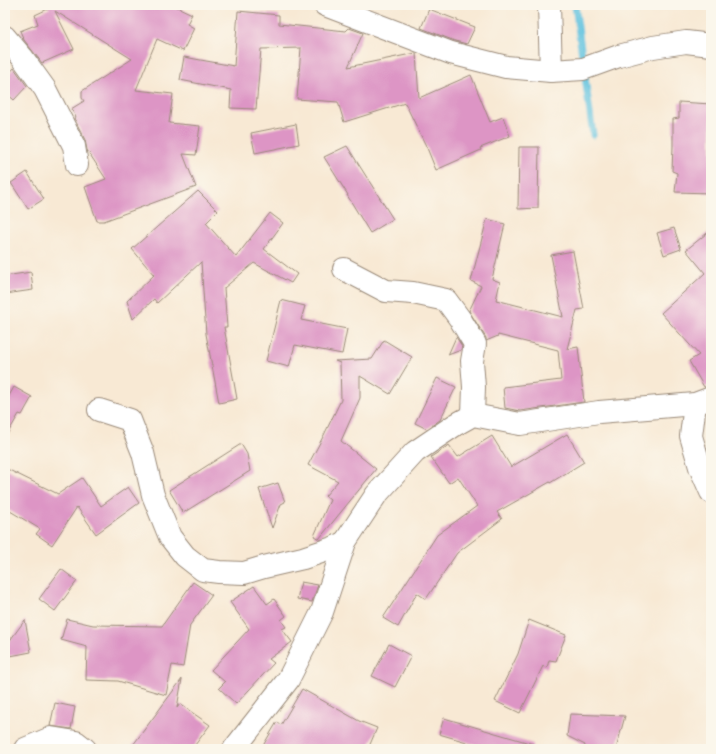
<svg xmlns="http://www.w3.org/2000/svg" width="716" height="754" font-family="'EB Garamond',serif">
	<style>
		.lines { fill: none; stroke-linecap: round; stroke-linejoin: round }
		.stream { stroke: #61c2df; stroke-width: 7 }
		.building { fill: #dd95c5 }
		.minor-casing { stroke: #9a8a79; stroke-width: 24 }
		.minor { stroke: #fff; stroke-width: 22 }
	</style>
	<rect width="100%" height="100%" fill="#fbf7ec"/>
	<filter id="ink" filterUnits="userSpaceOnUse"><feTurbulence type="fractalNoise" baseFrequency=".025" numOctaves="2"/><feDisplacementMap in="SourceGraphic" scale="8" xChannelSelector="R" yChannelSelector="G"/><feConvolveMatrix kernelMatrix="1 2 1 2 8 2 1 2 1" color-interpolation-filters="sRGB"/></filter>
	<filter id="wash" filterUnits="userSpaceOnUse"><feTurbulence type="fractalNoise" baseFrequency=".012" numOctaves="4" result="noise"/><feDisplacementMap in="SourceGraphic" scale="16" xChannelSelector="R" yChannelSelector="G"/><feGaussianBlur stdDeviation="0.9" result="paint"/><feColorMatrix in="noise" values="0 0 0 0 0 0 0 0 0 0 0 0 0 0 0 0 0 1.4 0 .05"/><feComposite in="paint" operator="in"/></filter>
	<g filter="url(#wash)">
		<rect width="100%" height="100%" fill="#f8e9d4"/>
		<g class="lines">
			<polyline class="stream" points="575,5 593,135"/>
		</g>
		<g id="blocks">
			<g class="building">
				<polygon points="46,5 173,5 192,14 187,24 194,28 183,51 157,39 136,90 173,94 169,123 200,126 196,155 183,154 196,187 104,221 97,221 85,187 106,179 87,150 85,140 74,118 76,117 71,109 84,101 82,98 82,91 132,59 55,11 74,49 42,63 24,40 20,31 38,24 35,15 50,8"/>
				<polygon points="429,9 475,27 467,44 455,41 421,28"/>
				<polygon points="238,11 279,15 279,24 346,31 349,28 363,33 348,67 416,53 419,98 471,75 490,122 503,117 510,136 480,148 481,150 436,170 427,148 405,103 344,122 338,102 297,99 301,48 261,49 256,109 230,108 231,90 180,80 184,57 234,66"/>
				<polygon points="14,68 27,86 14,100 5,92 5,78"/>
				<polygon points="679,102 711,104 711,193 675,192 677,173 672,171 673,146 673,119 679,118"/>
				<polygon points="296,124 299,144 255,153 251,133"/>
				<polygon points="347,146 393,219 370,233 347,195 348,195 324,157"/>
				<polygon points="519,147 539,147 538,208 518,209"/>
				<polygon points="27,172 44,199 28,209 11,183"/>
				<polygon points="198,191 218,211 206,223 236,257 270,213 283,223 264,249 297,274 291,283 254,263 224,288 227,327 224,327 237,399 219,403 206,334 201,262 157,303 154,299 133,319 127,301 154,275 132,249"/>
				<polygon points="487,219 505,224 492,279 500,282 496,300 563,317 551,255 573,251 584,309 577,310 567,349 578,347 584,402 520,411 505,408 503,387 561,380 558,350 498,335 498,336 486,341 486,338 469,311 481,286 471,281"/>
				<polygon points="674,228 681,249 664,255 657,233"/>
				<polygon points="711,230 711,386 704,387 689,361 699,355 661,313 705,273 686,250"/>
				<polygon points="31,272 33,290 5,294 5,276"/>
				<polygon points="281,300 305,306 301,320 347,329 342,354 295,345 289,367 266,361"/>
				<polygon points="456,337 462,346 461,350 448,355"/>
				<polygon points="384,340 412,357 390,394 360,376 360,398 341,441 376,469 319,539 314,536 330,500 325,496 338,481 308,465 324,435 341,400 340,363 335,361 372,359"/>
				<polygon points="437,378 456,387 440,420 427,429 415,423"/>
				<polygon points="14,387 32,397 22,415 19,414 5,438 5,403"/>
				<polygon points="567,434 584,462 550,483 550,482 497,512 502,519 457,553 426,599 417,593 398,627 383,618 437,535 477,506 458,477 449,483 431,457 449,445 458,457 492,436 511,467"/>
				<polygon points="241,444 247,454 250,471 183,513 169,490"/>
				<polygon points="5,468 58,494 82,478 101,506 128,487 139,503 96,534 77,507 52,545 36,534 40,529 5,508"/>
				<polygon points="278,483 285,502 281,504 272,528 259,489"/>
				<polygon points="61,569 77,581 55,611 39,599"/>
				<polygon points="193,582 212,595 190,625 183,667 172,665 166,695 118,681 86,680 87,647 61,640 67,619 93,625 162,626"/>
				<polygon points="301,582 318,585 312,602 297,599"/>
				<polygon points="254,586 267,604 274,599 286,616 281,620 286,627 282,629 292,642 269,659 274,663 236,704 219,688 225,682 211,670 249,629 230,602"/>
				<polygon points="25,620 31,652 5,657 5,647"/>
				<polygon points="529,620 566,635 556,661 549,660 547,668 543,666 520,713 495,701 518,654"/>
				<polygon points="389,644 411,656 395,687 372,676"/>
				<polygon points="182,679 177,708 180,704 210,725 192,749 130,749"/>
				<polygon points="302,689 359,721 377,728 368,749 261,749 277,722 281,725"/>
				<polygon points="55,703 75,707 71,729 50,726"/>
				<polygon points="570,714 625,716 616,749 584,749 585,745 567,736"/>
				<polygon points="444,718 533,744 533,749 491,749 439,734"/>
			</g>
		</g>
	</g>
	<g filter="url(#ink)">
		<use href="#blocks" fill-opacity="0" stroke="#9a8a79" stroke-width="1"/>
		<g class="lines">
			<g class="minor-casing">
				<g id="minor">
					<polyline points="325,5 451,53 506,67 551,71 583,69 619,56 653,47 686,42 711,45"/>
					<polyline points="549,5 551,71"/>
					<polyline points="5,37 22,57 45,89 74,146 77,165"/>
					<polyline points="344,269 386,291 413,293 446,300 460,319 475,344 472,361 474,387 473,415"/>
					<polyline points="695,404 691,436 700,467 711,492"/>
					<polyline points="99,410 130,420 143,453 153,495 170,537 185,556 203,570 219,572 244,573 264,567 303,558 333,548 345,542"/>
					<polyline points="25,749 51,738 76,742 85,749"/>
					<polyline points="234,749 288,680 322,612 345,542 376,495 415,452 455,425 473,415 520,424 599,412 695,404 711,398"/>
				</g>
			</g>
			<use href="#minor" class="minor"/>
		</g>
	</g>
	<rect width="716" height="754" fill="none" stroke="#fbf7ec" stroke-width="20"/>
</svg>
